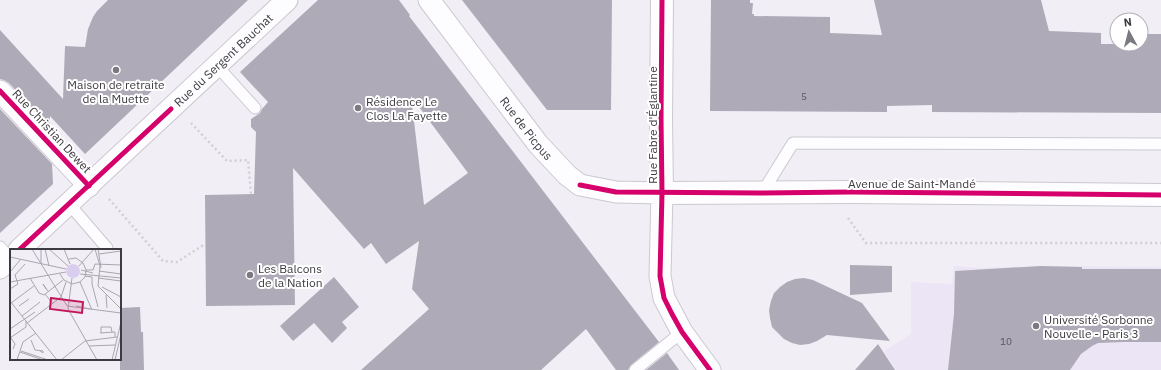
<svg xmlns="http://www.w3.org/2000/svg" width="1161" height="370" font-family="'IBM Plex Sans',sans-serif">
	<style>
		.built { fill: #ebe5f5 }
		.building { fill: #afaab7; fill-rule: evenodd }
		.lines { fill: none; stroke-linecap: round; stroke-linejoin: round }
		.service-casing { stroke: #cbc9cf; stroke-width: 13 }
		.minor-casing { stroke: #cbc9cf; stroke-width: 23 }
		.tertiary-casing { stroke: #cbc9cf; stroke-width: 24 }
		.path { stroke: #d0d0d2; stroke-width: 2.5; stroke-dasharray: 2 3; stroke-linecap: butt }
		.service { stroke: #fdfcfe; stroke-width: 11 }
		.minor { stroke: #fdfcfe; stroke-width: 21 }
		.tertiary { stroke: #fdfcfe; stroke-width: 22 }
		.cycleway-casing { stroke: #fff; stroke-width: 8 }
		.cycleway { stroke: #d6006c; stroke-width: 5 }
		.poi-dot { fill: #7c7980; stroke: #fff; stroke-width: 1.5 }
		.labels { text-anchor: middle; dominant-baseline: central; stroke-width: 4; stroke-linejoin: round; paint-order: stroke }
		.number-label { font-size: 10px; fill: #5a565e }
		.street-label { font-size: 12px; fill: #3d3a41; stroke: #fff }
		.poi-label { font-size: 12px; fill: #3d3a41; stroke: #fff; text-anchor: start }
		.inset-road { fill: none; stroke: #a9a6ae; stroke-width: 1 }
		.view { fill: #c2185b; fill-opacity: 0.15; stroke: #c2185b; stroke-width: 2 }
		.inset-edge { fill: none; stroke: #3d3a41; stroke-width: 2 }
	</style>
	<rect width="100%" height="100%" fill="#f1eef6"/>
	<polygon class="built" points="954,266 982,268 1041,266 1161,267 1161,370 896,370 884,351 911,334 911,282 952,284"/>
	<g class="building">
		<polygon points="108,0 248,0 85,154 50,116 50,127 9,83 4,80 0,79 0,30 63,99 65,46 85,47 88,29 93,17 97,11"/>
		<path d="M318 0H399L410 15 409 16 659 342 631 365 628 370H616L586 329 541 370H361L429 309 412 289 419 241 386 264 371 243 364 249 293 168 295 305 206 306 205 195 254 194 256 132 251 127V119L260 113 262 109 268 102 240 72ZM411 96 468 173 424 205Z"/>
		<polygon points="462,0 612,0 611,110 547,110"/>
		<polygon points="711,0 750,0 750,3 753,3 752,14 754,14 754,16 830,17 830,33 882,35 874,0 1041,0 1049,31 1101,33 1101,44 1141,44 1141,34 1161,34 1161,113 932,112 932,105 887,106 887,112 710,111"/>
		<polygon points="0,109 52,164 53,184 0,233"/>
		<polygon points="850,265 892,266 892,292 850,295"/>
		<polygon points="1041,266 1082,267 1082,269 1161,269 1161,342 1124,342 1098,343 1092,346 1081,354 1070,370 948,370 954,314 955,271"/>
		<polygon points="334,277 359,307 342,322 347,328 332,343 314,323 293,341 280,326"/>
		<polygon points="804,278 813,280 862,303 890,341 827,335 817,341 809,344 800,345 792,343 784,339 772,327 770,318 769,310 771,301 774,293 780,287 787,282 795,279"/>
		<polygon points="140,307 141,332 143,332 144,370 120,370 120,308"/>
		<polygon points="878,344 895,370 855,370"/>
		<polygon points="667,353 679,370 646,370"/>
	</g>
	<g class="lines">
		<g class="service-casing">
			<g id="service">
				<polyline points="217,66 255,108"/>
				<polyline points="762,193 793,143 1161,144"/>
				<polyline points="69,204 107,248"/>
				<polyline points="0,247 10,258"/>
				<polyline points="635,370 682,332"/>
			</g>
		</g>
		<g class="minor-casing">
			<g id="minor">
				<path id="s1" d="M429 0 538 144 567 175 580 185 616 192 662 193 660 276 664 298 682 332 710 370"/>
				<polyline points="0,91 89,186"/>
				<path id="s2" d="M19 250 287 0"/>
				<polyline points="0,268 11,258"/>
			</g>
		</g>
		<g class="tertiary-casing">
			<polyline id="tertiary" points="662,0 661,119 662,193 851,192 1161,195"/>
		</g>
		<g class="path">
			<polyline points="191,123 227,161 248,160 251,194"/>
			<polyline points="109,199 163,261 177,262 205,244"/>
			<polyline points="848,218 866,243 1161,243"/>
		</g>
		<use href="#service" class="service"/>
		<use href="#minor" class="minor"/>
		<use href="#tertiary" class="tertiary"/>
		<g class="cycleway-casing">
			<g id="cycleway">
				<polyline points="662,0 661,119 662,193 660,276 664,298 672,314 682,332 710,370"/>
				<polyline points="0,91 89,186"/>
				<polyline points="580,185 616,192 762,193 851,192 1161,195"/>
				<polyline points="19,250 171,109"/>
			</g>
		</g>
		<use href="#cycleway" class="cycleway"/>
	</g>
	<g class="poi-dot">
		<circle cx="116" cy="70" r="4"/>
		<circle cx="358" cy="108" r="4"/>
		<circle cx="250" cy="275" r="4"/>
		<circle cx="1036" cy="326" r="4"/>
	</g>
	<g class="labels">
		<g class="number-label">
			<text x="804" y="96">5</text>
			<text x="1006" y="341">10</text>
		</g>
		<g class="street-label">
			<text stroke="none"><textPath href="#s2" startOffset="279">Rue du Sergent Bauchat</textPath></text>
			<text transform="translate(652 125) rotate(-90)">Rue Fabre d'Églantine</text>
			<text stroke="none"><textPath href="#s1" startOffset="161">Rue de Picpus</textPath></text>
			<text transform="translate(52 131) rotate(47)">Rue Christian Dewet</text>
			<text x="912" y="183">Avenue de Saint-Mandé</text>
		</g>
		<g class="poi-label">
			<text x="116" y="84" text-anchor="middle">Maison de retraite<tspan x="116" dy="14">de la Muette</tspan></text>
			<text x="366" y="101">Résidence Le<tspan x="366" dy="14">Clos La Fayette</tspan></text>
			<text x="258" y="268">Les Balcons<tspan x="258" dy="14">de la Nation</tspan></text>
			<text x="1044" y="319">Université Sorbonne<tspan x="1044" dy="14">Nouvelle - Paris 3</tspan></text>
		</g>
	</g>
	<g transform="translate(10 249)">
		<rect width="111" height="111" fill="#f1eef6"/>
		<path d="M56 22a7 7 0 1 1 14 0a7 7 0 1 1-14 0Z" fill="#daceee"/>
		<path class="inset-road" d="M22 0 57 57 111 64M31 0V15M35 0 39 17M39 0 58 17M54 0 60 15M85 0 90 17 88 37 111 60M88 0 91 19M89 5 111 2M0 8 56 20M69 17 84 0M71 21 83 24M76 21H83L85 15 111 16M89 22 111 25M0 23 11 10M50 25 54 31 62 35 70 33 75 28 76 21 73 14 66 9 59 10M70 25 111 29M75 27 82 28V35L88 58M20 29 29 44 34 46 53 31M62 29 58 60 87 111M88 29 111 32M0 33 56 23M70 33 82 61M92 38 111 48M0 40 8 35 5 26 15 15M36 40 33 35 38 42M35 45 43 55M96 46 97 59M51 48 56 33M0 52 47 111M1 54 24 37M9 57 19 50M66 57 80 60M12 67 30 53M17 74 51 48M0 80 25 63M90 84 105 83V88M91 84V78H101L102 83M0 89 16 78V72M1 89 5 95 3 100M21 91 25 101 33 102V104L29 101M79 97 105 96M11 102 38 111M10 103 33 111M7 111 13 93 26 84M51 111 75 92 107 88M102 111 111 73M105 111 111 85"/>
		<path class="view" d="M41 49 73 53 72 64 40 60Z"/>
		<rect width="111" height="111" class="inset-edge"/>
	</g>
	<g transform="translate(1129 32) rotate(353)"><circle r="19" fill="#ffffff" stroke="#b1b0b3"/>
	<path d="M0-3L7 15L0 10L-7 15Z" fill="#7c7980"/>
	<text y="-6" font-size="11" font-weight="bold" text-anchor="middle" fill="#3d3a41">N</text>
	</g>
</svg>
